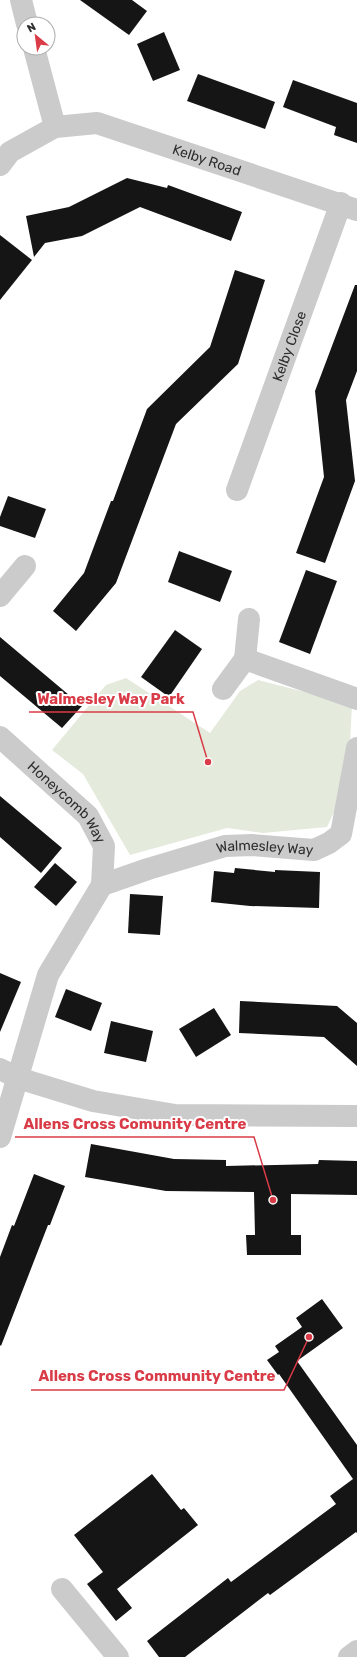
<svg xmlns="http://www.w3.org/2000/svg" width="357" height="1657" font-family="Rubik,sans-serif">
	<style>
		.green { fill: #e4eadc }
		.building { fill: #151515 }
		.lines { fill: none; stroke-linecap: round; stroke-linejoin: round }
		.minor { stroke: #cbcbcb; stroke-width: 22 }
		.labels { text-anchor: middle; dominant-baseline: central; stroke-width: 4; stroke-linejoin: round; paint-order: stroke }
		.street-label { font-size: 14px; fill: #2e2e2e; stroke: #fff }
		.leader { fill: none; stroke: #d93b47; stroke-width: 1.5 }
		.callout-dot { fill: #d93b47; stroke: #fff; stroke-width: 1.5 }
		.callout-label { font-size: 15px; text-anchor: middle; font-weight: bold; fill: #d93b47; stroke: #fff; stroke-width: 4; stroke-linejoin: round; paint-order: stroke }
	</style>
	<rect width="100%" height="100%" fill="#fff"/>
	<polygon class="green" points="126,678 210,733 240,691 258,680 352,704 348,782 327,827 263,833 227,828 130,855 83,774 52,750 106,685"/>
	<g class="building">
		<polygon points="80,0 132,0 147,11 129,35"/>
		<polygon points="164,32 180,70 153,81 137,44"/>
		<polygon points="198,74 275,102 265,129 187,101"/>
		<polygon points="293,80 357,103 357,143 334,135 336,127 283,107"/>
		<polygon points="127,178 167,188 168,185 242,212 231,241 140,207 82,236 45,243 34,257 26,216 69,207"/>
		<polygon points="0,235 32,260 0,300"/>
		<polygon points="235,270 265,280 238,364 176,424 116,583 76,631 53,611 84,573 111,501 113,501 147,409 210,347"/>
		<polygon points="355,285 357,285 357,371 346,400 355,481 325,563 296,553 324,477 315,391"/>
		<polygon points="8,496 46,509 35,538 0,526 0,517"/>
		<polygon points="179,551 232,571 220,602 168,582"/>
		<polygon points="306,570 337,581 310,654 279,642"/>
		<polygon points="175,630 202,649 169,697 141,677"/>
		<polygon points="0,637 82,706 62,728 0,676"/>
		<polygon points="0,796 62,848 41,873 0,837"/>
		<polygon points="55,863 77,882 56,906 34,887"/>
		<polygon points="235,868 275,872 275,870 320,872 319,908 250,906 211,902 214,871 234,873"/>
		<polygon points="130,894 163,896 160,935 128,933"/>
		<polygon points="0,973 21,982 0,1032"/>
		<polygon points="66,989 102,1003 91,1031 55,1017"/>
		<polygon points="240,1001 337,1006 357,1023 357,1066 324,1037 239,1033"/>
		<polygon points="214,1008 231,1035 196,1057 179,1029"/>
		<polygon points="111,1021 153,1031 146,1062 104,1053"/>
		<polygon points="91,1144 174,1159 226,1160 226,1166 318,1164 319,1160 357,1161 357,1195 291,1194 291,1235 301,1235 301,1255 247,1255 246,1235 255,1235 254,1192 166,1191 85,1177"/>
		<polygon points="34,1174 65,1186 50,1225 48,1225 1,1346 0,1345 0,1257 12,1225 14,1226"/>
		<polygon points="322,1299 343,1328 297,1361 357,1445 357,1533 356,1532 270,1595 268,1593 185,1657 159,1657 147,1641 228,1578 231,1582 336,1504 330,1496 353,1479 279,1374 278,1375 267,1360 279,1352 275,1346 302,1327 296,1318"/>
		<polygon points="152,1474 181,1510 184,1508 198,1525 117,1589 132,1608 116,1621 87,1584 103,1572 74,1535"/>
	</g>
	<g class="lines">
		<g class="minor">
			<polyline points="21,0 27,24"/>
			<path id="s1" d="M55 127 97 123 357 210"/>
			<polyline points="0,165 10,152 55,127 34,48"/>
			<path id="s2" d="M237 490 341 203"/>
			<polyline points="0,596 25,566"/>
			<polyline points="245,659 249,619"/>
			<polyline points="223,689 245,659 357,699"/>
			<path id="s3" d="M0 737 88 816 104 846 102 885 48 975 0 1137"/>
			<path id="s4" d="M102 885 148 869 225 846 252 845 314 850 329 843 341 834 357 748"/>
			<polyline points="0,1069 18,1078 93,1101 175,1115 357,1116"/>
			<polyline points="62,1589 118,1657"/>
			<polyline points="349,1657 357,1651"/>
		</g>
	</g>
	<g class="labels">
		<g class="street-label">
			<text stroke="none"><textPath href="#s1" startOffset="158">Kelby Road</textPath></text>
			<text stroke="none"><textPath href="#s2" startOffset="153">Kelby Close</textPath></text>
			<text stroke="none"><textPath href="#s3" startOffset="94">Honeycomb Way</textPath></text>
			<text stroke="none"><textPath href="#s4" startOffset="169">Walmesley Way</textPath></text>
		</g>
	</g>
	<path class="leader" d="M208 762L193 712H29M273 1200L254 1137H15M309 1337L284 1390H31"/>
	<g class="callout-dot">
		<circle cx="208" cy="762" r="4"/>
		<circle cx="273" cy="1200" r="4"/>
		<circle cx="309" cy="1337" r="4"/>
	</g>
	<g class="callout-label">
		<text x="111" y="704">Walmesley Way Park</text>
		<text x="135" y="1129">Allens Cross Comunity Centre</text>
		<text x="157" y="1381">Allens Cross Community Centre</text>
	</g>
	<g transform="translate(36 36) rotate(331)"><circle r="19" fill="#ffffff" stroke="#ababab"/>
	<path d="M0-3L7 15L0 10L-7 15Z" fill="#d93b47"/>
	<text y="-6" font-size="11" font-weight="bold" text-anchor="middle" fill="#2e2e2e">N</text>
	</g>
</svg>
